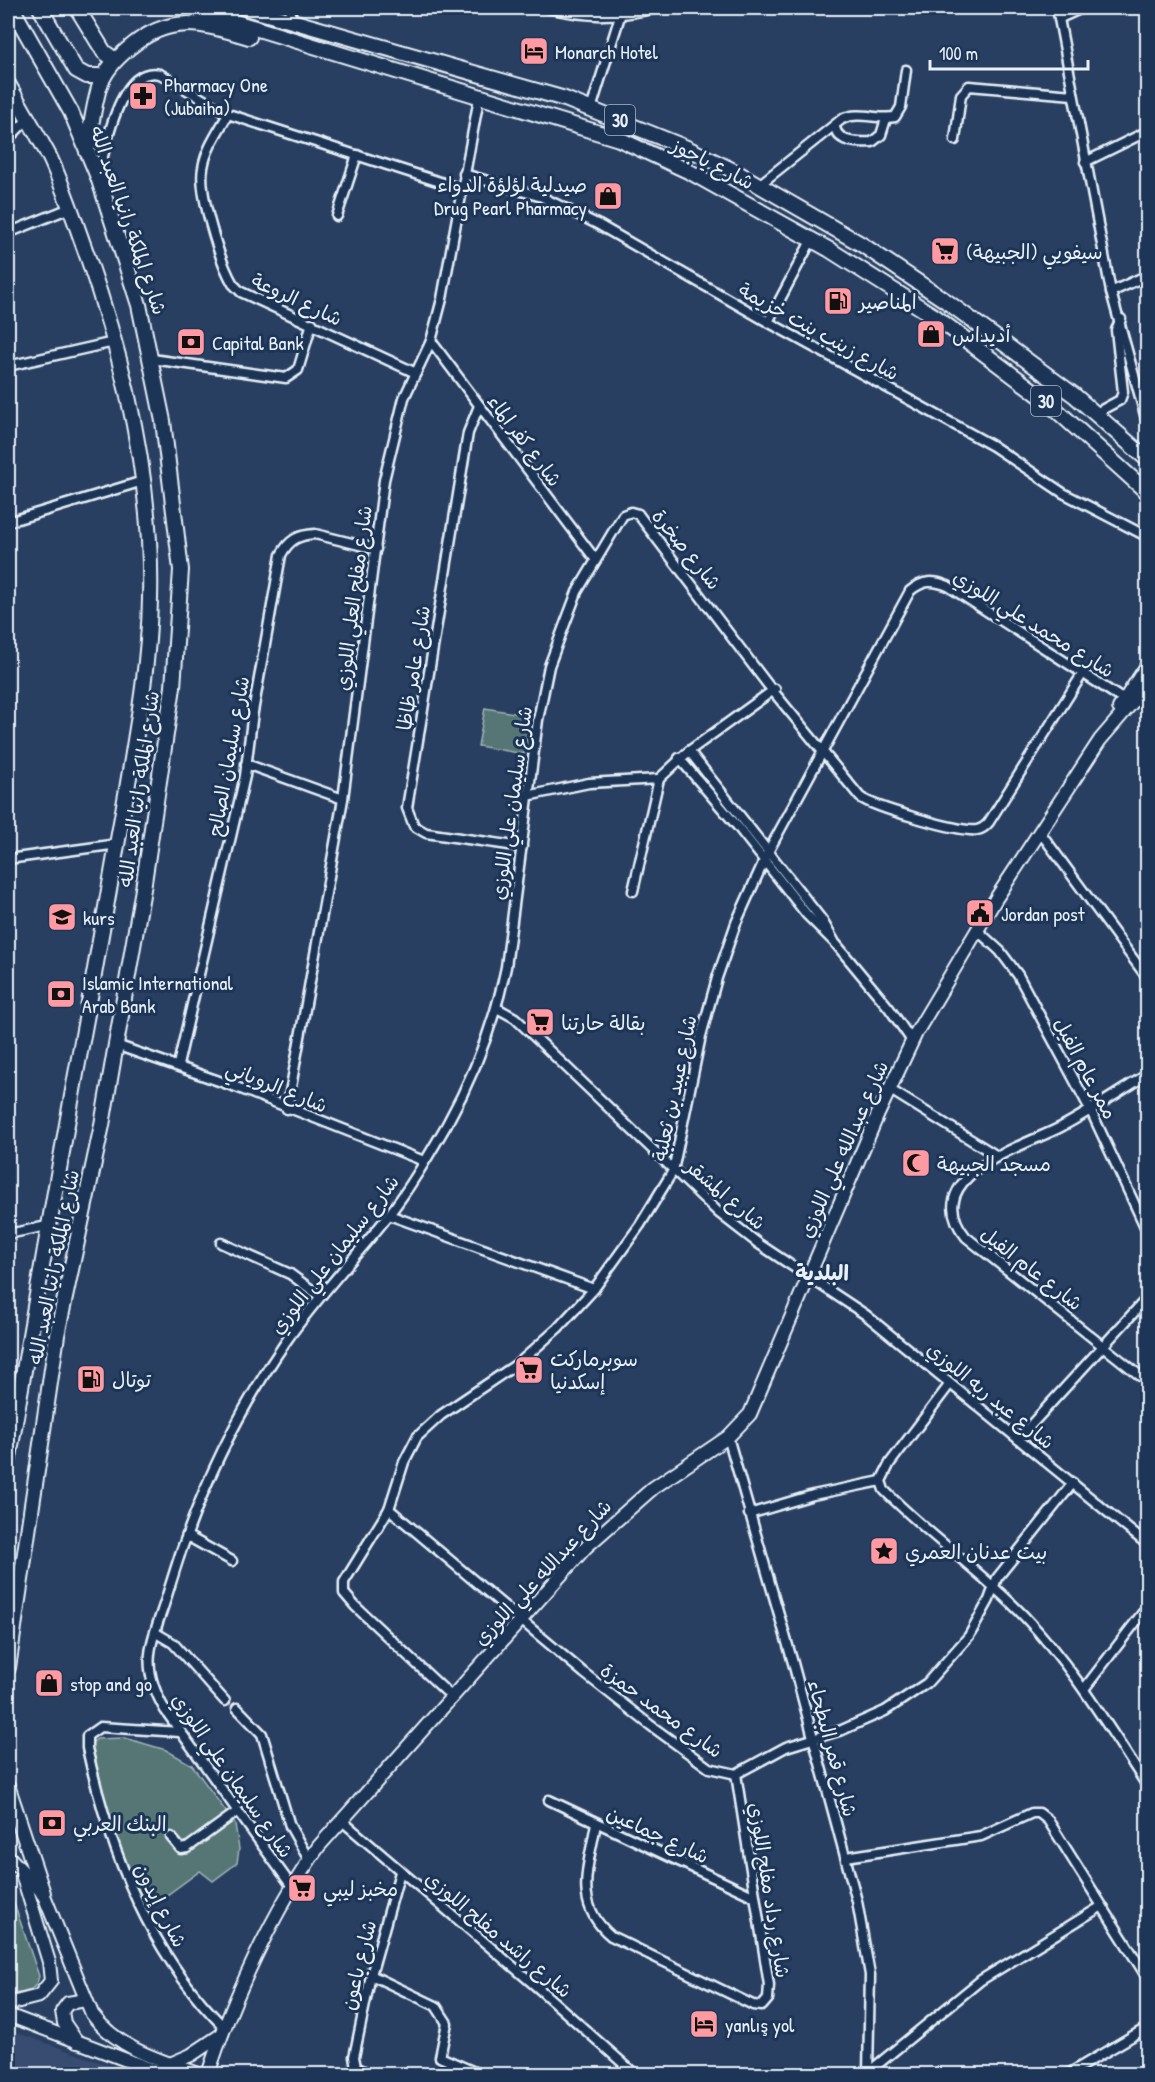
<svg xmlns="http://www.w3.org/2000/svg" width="1155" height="2082" font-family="'Patrick Hand','Playpen Sans Arabic',sans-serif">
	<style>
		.built { fill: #374b70 }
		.green { fill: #567675; stroke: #9fb4b6; stroke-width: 1.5 }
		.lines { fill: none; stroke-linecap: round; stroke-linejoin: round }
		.street-casing { stroke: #e8f1f8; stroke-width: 13 }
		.secondary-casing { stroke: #e8f1f8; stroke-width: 16 }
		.primary-casing { stroke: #e8f1f8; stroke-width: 18 }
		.street { stroke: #1d3557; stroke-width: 8 }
		.secondary { stroke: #1d3557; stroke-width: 12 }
		.primary { stroke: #1d3557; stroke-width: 14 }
		.labels { text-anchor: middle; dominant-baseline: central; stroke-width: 6; stroke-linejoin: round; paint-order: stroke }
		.shield { fill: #1d3557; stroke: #abb9c8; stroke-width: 1.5 }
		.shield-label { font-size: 18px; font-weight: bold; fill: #e8f1f8 }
		.poi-label { font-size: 20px; fill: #e8f1f8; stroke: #1d3557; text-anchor: start }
		.street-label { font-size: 20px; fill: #e8f1f8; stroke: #1d3557 }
		.neighbourhood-label { font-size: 21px; font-weight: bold; fill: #e8f1f8; stroke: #1d3557 }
	</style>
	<rect width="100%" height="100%" fill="#293f62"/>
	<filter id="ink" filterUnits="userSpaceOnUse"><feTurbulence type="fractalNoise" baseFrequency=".0167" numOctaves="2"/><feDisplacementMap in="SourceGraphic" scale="12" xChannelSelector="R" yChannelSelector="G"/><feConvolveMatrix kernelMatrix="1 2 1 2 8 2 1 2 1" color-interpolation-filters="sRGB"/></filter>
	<g filter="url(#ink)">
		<polygon class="built" points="8,2030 41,2041 132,2074 8,2074"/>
		<g class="green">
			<polygon points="485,708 531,716 524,754 478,746"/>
			<polygon points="125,1738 166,1750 192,1765 235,1824 239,1849 237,1863 213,1881 200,1871 145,1911 119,1849 91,1750 90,1744 97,1739"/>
			<path d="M8 1886 39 1976C36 1993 23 1993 8 1994Z"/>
		</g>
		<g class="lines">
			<g class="street-casing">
				<g id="street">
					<path d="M548 8C590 18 616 17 658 8"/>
					<polyline points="1057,8 1111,292 1148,426"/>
					<polyline points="1060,18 1082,8"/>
					<polyline points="288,20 292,8"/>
					<polyline points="591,109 620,16"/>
					<path d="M228 114C219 131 206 148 203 168 198 192 220 262 233 284L241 292 416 373"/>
					<path d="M835 128C839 143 858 143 872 142L881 135 886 119"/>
					<polyline points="8,139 28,119"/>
					<polyline points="955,140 961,95 969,86 1073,95"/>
					<polyline points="1085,162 1148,131"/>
					<polyline points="464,174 542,197 599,225 768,322 993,446 1063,493 1148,537"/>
					<path d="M98 176C106 148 119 64 160 74L228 114 462 189"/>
					<path d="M759 185 842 119C859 111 877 120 895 117L901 107 906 70"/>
					<polyline points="337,216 357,155"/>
					<polyline points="8,233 70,208"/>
					<polyline points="1111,292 1148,275"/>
					<polyline points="768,322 812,239"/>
					<polyline points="431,341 595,559"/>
					<polyline points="152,359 286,378 298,370 312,323"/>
					<polyline points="8,366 114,342"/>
					<polyline points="479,406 468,433 407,808 414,826 426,833 522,847"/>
					<polyline points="1096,413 1120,400 1123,392 1116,330 1121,319"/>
					<path d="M638 514 768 685 860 797C873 807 962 833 977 830 982 829 986 826 989 822L1083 673"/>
					<polyline points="8,522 143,481"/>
					<polyline points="1137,698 1148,703"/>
					<polyline points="689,751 822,920 834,941"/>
					<polyline points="679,758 738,827 807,915 836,944 889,1008 912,1041"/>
					<polyline points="246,764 343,799"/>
					<polyline points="527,796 589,783 659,779"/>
					<polyline points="1040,832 1148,979"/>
					<polyline points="8,859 118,844"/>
					<polyline points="633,891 659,779 689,751 775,689"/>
					<polyline points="977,930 1000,951 1018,975 1091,1111 1148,1233"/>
					<polyline points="497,1008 515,1018 719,1213 759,1244 866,1315 1148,1545"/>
					<polyline points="116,1045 236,1087 424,1161"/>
					<path d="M178 1065 245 776 253 712 281 555C289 540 298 535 315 534L376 549"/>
					<path d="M1148 1074C1119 1092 1091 1111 1061 1127 1022 1147 917 1177 966 1237L1148 1382"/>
					<polyline points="889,1089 997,1156"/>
					<polyline points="287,1109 343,799 384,480 404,398 431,341 442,299 479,98"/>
					<polyline points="389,1215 594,1289"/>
					<polyline points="8,1234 47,1226"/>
					<polyline points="221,1243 290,1274 320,1296"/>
					<path d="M950 1384 890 1463 881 1481 884 1490C928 1535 981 1571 1024 1616 1073 1667 1109 1728 1148 1787"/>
					<polyline points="728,1437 793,1663 857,1901 870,1975 868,2073"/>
					<polyline points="1018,1439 1148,1297"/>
					<polyline points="389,1509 584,1673 650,1725 709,1768 736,1774 786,1747 842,1730 885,1711 927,1683 969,1636 989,1600 997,1578 1073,1483"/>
					<polyline points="749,1514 813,1495 881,1481"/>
					<polyline points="187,1536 232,1561"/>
					<polyline points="156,1633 173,1643 225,1701"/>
					<polyline points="1084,1689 1148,1606"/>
					<path d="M453 1698 355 1606 344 1593V1582L389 1509 404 1462 417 1437 441 1415 520 1362 558 1328 594 1289 640 1225 673 1171 701 1036 717 978 736 923 768 852 910 591C923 580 933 580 948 586L1124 700"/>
					<polyline points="237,1708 262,1734 290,1826 309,1860"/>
					<path d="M180 1732 100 1727 87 1736V1748C109 1849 150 1954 224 2027"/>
					<polyline points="549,1800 755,1897"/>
					<polyline points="341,1820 537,1987 635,2074"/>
					<path d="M596 1823C589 1867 572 1903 611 1936L753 2005 762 2006 768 1999 769 1985 736 1774"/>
					<polyline points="171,1837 181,1849 187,1848 238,1811"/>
					<polyline points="846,1857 981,1836 1032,1813 1039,1813 1048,1820 1148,1979"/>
					<path d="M293 1888 165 1710C136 1660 154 1640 169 1589 195 1501 235 1415 287 1340 318 1296 355 1258 388 1216 410 1188 429 1155 447 1124 473 1077 495 1021 506 967L538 720 549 666 577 592 623 515 631 512 638 514"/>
					<polyline points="371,1975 436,2006 447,2023 440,2057 479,2074"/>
					<polyline points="370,2074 356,2067 354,2057 371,1975 400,1872"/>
					<polyline points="866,2074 981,1980 1102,1906"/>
					<polyline points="1068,2074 1148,2027"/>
				</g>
			</g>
			<g class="secondary-casing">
				<g id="secondary">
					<polyline points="1119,708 1148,664"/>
					<path d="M8 1856 43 1893 92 2014C118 2049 159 2060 199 2074"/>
					<polyline points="8,2004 39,1996 51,1981 49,1962 22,1874"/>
					<polyline points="8,2015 163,2074"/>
					<polyline points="77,2042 64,2023 62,2011 68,2003 86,2000"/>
					<polyline points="170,2064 191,2055 221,2035"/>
					<path d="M208 2074C233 1998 273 1911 319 1846L586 1547 653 1488 728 1437 750 1414 878 1114 916 1033 997 897 1100 740 1148 684"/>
				</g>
			</g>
			<g class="primary-casing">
				<g id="primary">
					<polyline points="40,8 76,70 87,76 104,76"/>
					<polyline points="77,8 104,52 115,60"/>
					<polyline points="189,8 619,139 690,172 830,250 937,318 1043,398 1148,493"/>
					<polyline points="246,8 565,99 687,148 736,172 861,244 946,301 1074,395 1148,460"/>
					<path d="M8 84C22 109 37 133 50 158 65 190 76 225 88 258 126 367 153 483 150 599 149 661 138 723 128 783 115 860 101 937 87 1014 59 1164 34 1313 8 1463"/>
					<path d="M87 152C90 131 93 109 99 88 104 71 116 59 129 48 170 13 202 23 249 37"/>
					<polyline points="8,1668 57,1335 102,1125 143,889 173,687 181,570 163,421 139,305 98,177 71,112 12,8"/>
					<polyline points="8,1788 43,1893"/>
				</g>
			</g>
			<use href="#street" class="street"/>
			<use href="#secondary" class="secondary"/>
			<use href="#primary" class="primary"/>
		</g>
	</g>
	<defs>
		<g id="hotel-square" transform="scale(1.5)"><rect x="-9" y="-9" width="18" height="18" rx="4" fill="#ff9aa2" stroke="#1d3557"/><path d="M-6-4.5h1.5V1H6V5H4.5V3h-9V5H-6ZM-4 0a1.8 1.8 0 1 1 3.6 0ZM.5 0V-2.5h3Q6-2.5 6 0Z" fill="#111"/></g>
		<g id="pharmacy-square" transform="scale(1.5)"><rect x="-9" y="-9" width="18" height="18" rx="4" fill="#ff9aa2" stroke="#1d3557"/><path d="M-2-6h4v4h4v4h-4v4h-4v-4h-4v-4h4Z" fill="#111"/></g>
		<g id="shop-square" transform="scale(1.5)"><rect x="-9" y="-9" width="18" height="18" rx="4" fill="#ff9aa2" stroke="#1d3557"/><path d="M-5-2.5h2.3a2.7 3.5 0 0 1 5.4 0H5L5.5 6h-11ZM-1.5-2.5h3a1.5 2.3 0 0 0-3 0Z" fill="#111"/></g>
		<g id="supermarket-square" transform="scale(1.5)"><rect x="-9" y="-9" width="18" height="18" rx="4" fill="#ff9aa2" stroke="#1d3557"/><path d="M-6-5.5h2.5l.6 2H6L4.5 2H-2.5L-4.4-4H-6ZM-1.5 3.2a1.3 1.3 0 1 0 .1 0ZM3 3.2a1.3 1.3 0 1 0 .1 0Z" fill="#111"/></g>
		<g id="fuel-square" transform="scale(1.5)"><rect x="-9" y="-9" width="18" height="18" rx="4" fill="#ff9aa2" stroke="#1d3557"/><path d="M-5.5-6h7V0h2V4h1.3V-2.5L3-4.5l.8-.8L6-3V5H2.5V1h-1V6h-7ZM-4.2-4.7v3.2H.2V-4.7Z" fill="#111"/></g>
		<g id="bank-square" transform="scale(1.5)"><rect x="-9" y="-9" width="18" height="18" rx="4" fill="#ff9aa2" stroke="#1d3557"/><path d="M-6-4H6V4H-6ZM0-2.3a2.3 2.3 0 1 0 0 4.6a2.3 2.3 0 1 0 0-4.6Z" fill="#111"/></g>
		<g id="civic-square" transform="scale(1.5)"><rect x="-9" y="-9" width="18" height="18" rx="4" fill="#ff9aa2" stroke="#1d3557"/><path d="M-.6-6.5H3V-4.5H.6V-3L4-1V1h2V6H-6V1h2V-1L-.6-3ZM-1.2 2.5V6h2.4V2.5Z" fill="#111"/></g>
		<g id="school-square" transform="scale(1.5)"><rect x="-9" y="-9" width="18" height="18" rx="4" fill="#ff9aa2" stroke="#1d3557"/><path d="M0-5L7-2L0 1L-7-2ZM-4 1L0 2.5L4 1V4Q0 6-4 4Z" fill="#111"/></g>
		<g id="mosque-square" transform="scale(1.5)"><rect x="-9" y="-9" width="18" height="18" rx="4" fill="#ff9aa2" stroke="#1d3557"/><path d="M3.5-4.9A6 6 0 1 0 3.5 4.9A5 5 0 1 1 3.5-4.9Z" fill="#111"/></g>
		<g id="sight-square" transform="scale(1.5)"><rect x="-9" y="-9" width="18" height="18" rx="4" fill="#ff9aa2" stroke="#1d3557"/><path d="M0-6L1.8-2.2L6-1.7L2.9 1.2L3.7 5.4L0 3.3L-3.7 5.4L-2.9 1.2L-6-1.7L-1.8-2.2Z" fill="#111"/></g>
	</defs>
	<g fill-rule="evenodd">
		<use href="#hotel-square" x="534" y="51"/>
		<use href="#pharmacy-square" x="143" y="96"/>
		<use href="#shop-square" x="608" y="196"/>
		<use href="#supermarket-square" x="945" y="251"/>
		<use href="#fuel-square" x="838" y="301"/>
		<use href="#shop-square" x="931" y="334"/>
		<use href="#bank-square" x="191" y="342"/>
		<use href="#civic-square" x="980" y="913"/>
		<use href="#school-square" x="62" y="917"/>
		<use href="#bank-square" x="61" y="994"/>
		<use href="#supermarket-square" x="540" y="1022"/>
		<use href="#mosque-square" x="916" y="1163"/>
		<use href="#supermarket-square" x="529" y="1370"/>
		<use href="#fuel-square" x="91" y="1379"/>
		<use href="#sight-square" x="884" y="1551"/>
		<use href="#shop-square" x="49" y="1683"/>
		<use href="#bank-square" x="52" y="1823"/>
		<use href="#supermarket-square" x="302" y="1888"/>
		<use href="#hotel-square" x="704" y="2024"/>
	</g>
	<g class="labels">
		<g class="shield">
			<rect x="605" y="105" width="30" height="30" rx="4.5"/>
			<rect x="1031" y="386" width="30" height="30" rx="4.5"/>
		</g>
		<g class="shield-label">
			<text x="620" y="120">30</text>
			<text x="1046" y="401">30</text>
		</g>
		<g class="poi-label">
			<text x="555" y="51">Monarch Hotel</text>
			<text x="164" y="84">Pharmacy One<tspan x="164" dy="23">(Jubaiha)</tspan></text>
			<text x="587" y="184" text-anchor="end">صيدلية لؤلؤة الدواء<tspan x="587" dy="23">Drug Pearl Pharmacy</tspan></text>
			<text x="966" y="251">سيفويي (الجبيهة)</text>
			<text x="859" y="301">المناصير</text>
			<text x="952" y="334">أديداس</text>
			<text x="212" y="342">Capital Bank</text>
			<text x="1001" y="913">Jordan post</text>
			<text x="83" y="917">kurs</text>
			<text x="82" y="982">Islamic International<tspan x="82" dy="23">Arab Bank</tspan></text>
			<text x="561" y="1022">بقالة حارتنا</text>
			<text x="937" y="1163">مسجد الجبيهة</text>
			<text x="550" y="1358">سوبرماركت<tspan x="550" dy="23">إسكدنيا</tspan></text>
			<text x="112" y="1379">توتال</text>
			<text x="905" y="1551">بيت عدنان العمري</text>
			<text x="70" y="1683">stop and go</text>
			<text x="73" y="1823">البنك العربي</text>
			<text x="323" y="1888">مخبز ليبي</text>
			<text x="725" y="2024">yanlış yol</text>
		</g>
		<g class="street-label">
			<text transform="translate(713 163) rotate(27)">شارع ياجوز</text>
			<text transform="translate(129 220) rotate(71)">شارع الملكة رانيا العبد الله</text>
			<text transform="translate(297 299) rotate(25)">شارع الروعة</text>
			<text transform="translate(819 331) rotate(29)">شارع زينب بنت خزيمة</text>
			<text transform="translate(525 440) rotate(53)">شارع كفر الماء</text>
			<text transform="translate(687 549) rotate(51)">شارع صخرة</text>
			<text transform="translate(353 598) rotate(-83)">شارع مفلح العلي اللوزي</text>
			<text transform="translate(1034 623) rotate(32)">شارع محمد علي اللوزي</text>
			<text transform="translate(413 668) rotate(-81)">شارع عامر ظاظا</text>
			<text transform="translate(228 756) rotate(-80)">شارع سليمان الصالح</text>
			<text transform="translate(138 789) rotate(-82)">شارع الملكة رانيا العبد الله</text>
			<text transform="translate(511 803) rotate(-82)">شارع سليمان علي اللوزي</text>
			<text transform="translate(1086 1068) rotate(62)">ممر عام الفيل</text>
			<text transform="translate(277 1086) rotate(22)">شارع الروياني</text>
			<text transform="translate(674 1088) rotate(-78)">شارع عبيد بن ثعلبة</text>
			<text transform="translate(843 1149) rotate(-66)">شارع عبدالله علي اللوزي</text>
			<text transform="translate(726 1194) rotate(40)">شارع المشقر</text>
			<text transform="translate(334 1254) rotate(-52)">شارع سليمان علي اللوزي</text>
			<text transform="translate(53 1267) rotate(-79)">شارع الملكة رانيا العبد الله</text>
			<text transform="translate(1032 1268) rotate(38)">شارع عام الفيل</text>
			<text transform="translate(991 1395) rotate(39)">شارع عبد ربه اللوزي</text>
			<text transform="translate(542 1572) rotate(-47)">شارع عبدالله علي اللوزي</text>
			<text transform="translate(662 1710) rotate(36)">شارع محمد حمزة</text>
			<text transform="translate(833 1748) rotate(75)">شارع قمر البطحاء</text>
			<text transform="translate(233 1775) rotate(55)">شارع سليمان علي اللوزي</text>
			<text transform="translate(658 1834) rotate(25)">شارع جماعين</text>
			<text transform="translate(770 1890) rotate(81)">شارع رداد مفلح اللوزي</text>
			<text transform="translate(161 1905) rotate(63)">شارع إيدون</text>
			<text transform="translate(499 1934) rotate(40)">شارع راشد مفلح اللوزي</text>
			<text transform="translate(358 1965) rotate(-76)">شارع باعون</text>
		</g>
		<g class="neighbourhood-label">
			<text x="822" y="1272">البلدية</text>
		</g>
	</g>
	<rect width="1155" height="2082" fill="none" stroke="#1d3557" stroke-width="30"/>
	<rect x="15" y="15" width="1125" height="2052" fill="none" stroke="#e8f1f8" stroke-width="2" filter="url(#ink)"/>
	<path d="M930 60v9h158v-9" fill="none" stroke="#e8f1f8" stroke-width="3"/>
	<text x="939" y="60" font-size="18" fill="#e8f1f8" stroke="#1d3557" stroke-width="4.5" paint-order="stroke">100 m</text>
</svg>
